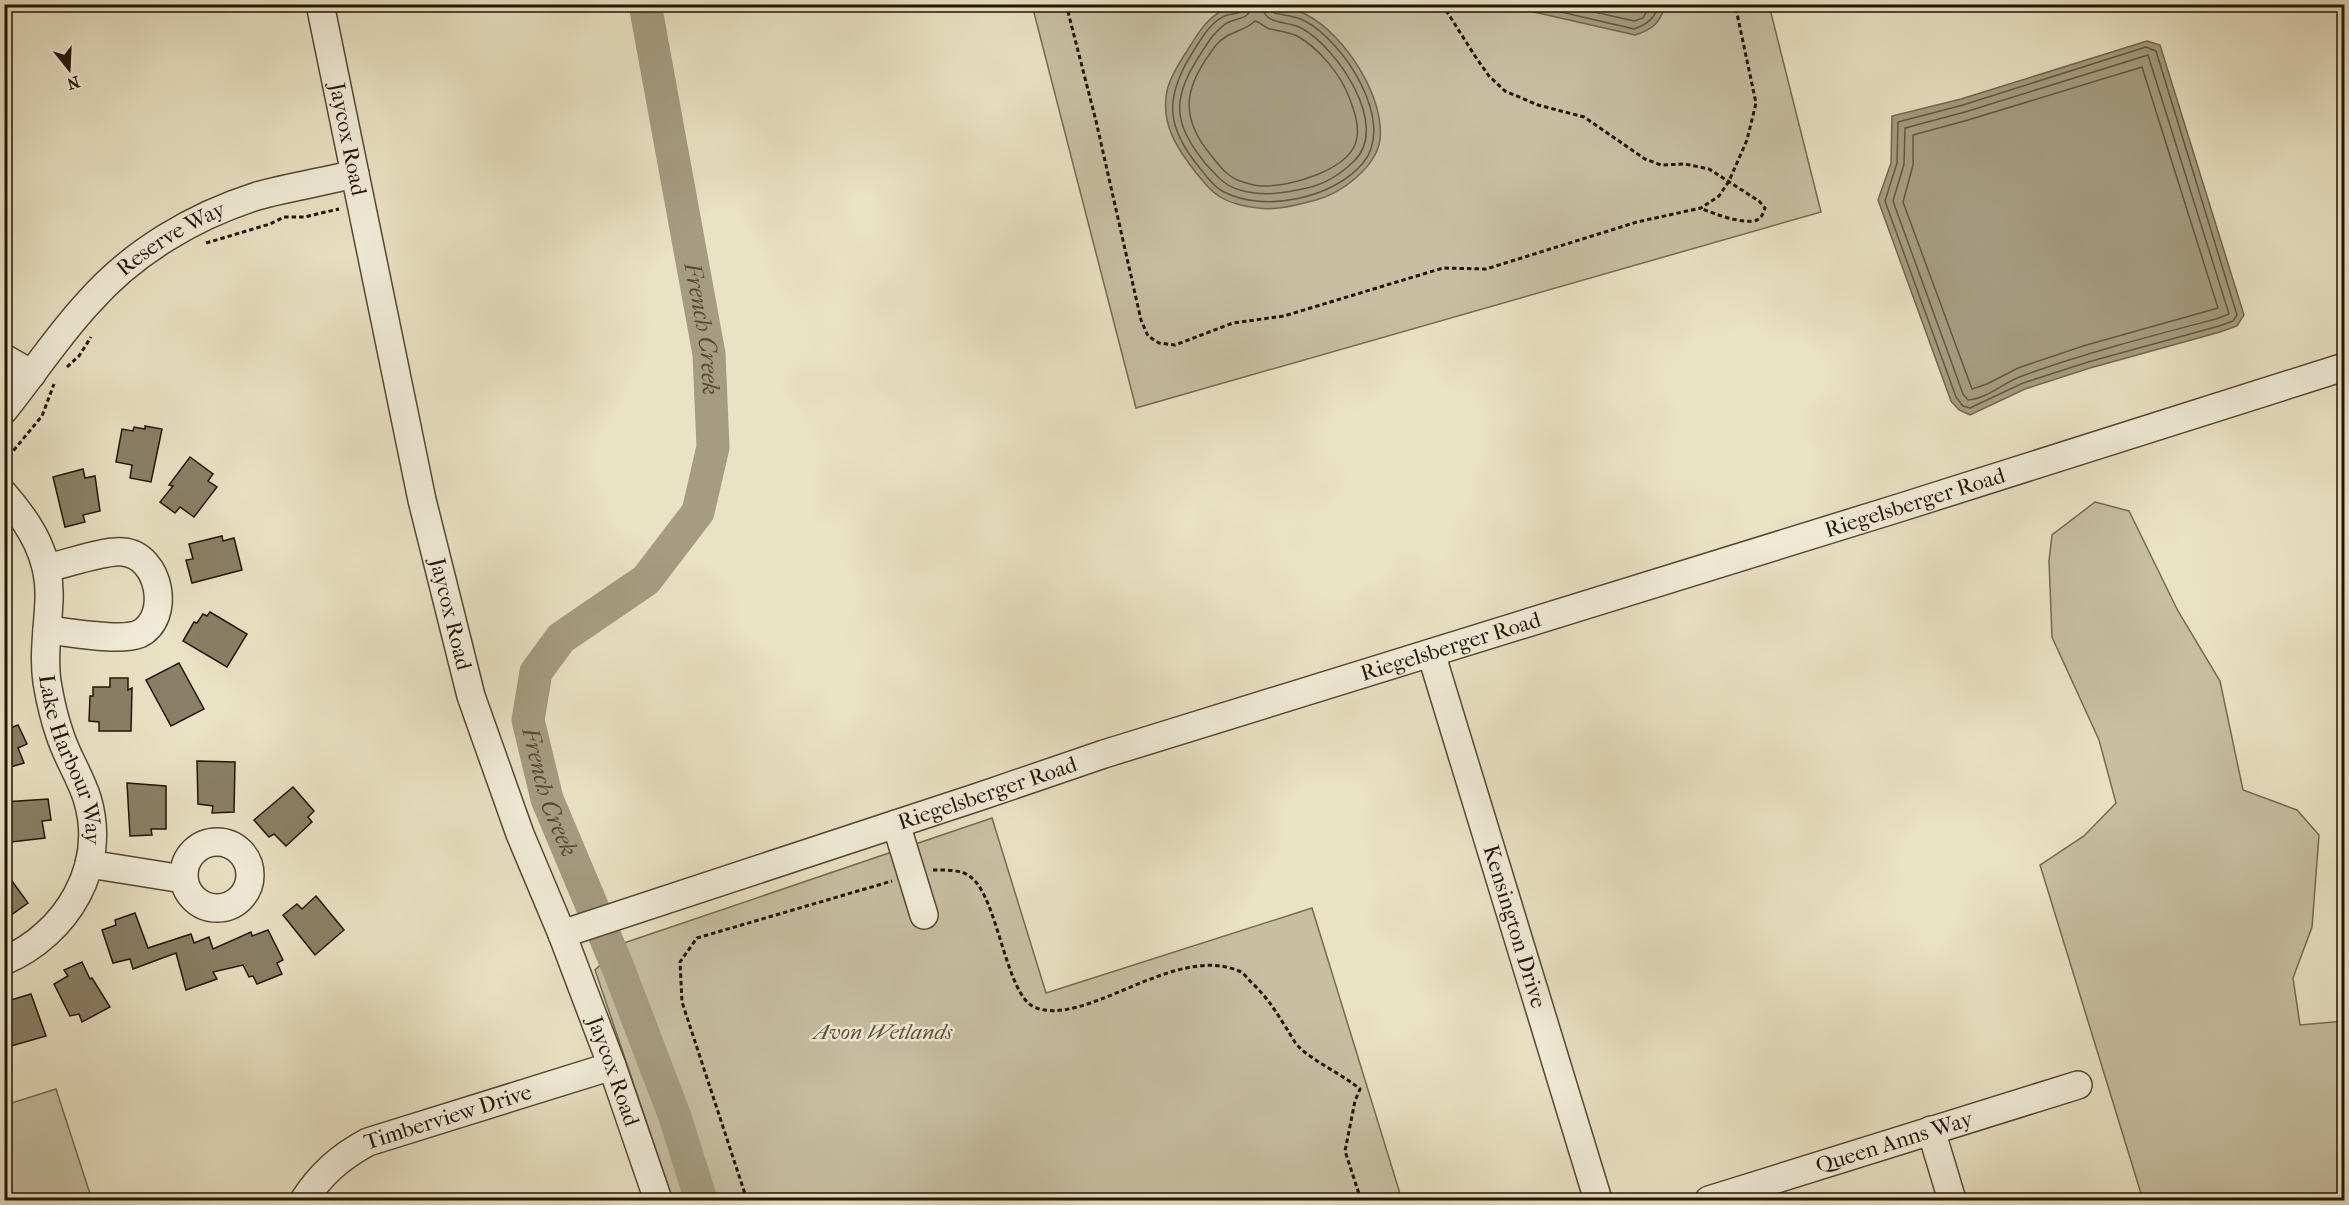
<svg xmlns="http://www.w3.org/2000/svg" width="2349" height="1205" font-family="'IM FELL French Canon',serif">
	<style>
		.green { fill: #c8bfa3; stroke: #766a52; stroke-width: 1.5 }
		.water { fill: #a69c82; stroke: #72664f; stroke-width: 1.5 }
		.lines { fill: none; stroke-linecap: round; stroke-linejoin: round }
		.shore { stroke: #645842; stroke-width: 1.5 }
		.river { stroke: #a69c82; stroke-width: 33 }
		.building { fill: #8a8067; stroke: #231502; stroke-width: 1.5 }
		.minor-casing { stroke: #554832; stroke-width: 30 }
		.path { stroke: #231502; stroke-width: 3; stroke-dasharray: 4.5 3; stroke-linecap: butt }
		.minor { stroke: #f1ecd9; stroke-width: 27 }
		.labels { text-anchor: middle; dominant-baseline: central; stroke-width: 5; stroke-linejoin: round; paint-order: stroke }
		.street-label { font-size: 22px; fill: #231502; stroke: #f1ecd9 }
		.park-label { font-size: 22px; font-style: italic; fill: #5d503a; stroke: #f1ecd9 }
		.water-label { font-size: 24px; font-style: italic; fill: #574b35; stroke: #f1ecd9 }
	</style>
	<rect width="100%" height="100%" fill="#eae2c4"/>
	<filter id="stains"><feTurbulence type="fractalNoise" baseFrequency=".00333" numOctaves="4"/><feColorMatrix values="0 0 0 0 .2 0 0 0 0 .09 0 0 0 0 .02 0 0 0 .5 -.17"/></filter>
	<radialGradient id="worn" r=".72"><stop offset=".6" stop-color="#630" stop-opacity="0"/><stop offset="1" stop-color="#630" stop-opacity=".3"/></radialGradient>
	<g class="green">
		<polygon points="1032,5 1769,5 1821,212 1136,408"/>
		<polygon points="2095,502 2129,511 2178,611 2220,681 2243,790 2297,810 2319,835 2312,927 2293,978 2300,1025 2344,1021 2344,1200 2143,1200 2040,865 2084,836 2116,803 2099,740 2052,637 2049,561 2052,535"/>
		<polygon points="992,818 1046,993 1312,908 1402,1200 673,1200 595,970 624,943"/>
		<polygon points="56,1089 92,1200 5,1200 5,1105"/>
	</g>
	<g class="water">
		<path d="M1249 5C1268 7 1290 6 1307 15 1345 35 1385 97 1380 140 1376 167 1342 193 1316 200 1299 204 1276 211 1258 208 1246 207 1229 203 1219 196 1210 191 1204 182 1197 174 1178 150 1160 124 1167 91 1170 77 1179 63 1187 51 1196 36 1206 19 1223 10 1230 6 1241 7 1249 5Z"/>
		<path d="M1510 5 1666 4V5C1659 23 1654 29 1635 35L1525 10Z"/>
		<polygon points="2147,41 2160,45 2244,315 2237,326 2220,332 2090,368 2025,389 1970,415 1959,410 1951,401 1878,200 1891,163 1892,116 1961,99"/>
	</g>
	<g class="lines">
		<g class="shore">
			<path d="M1243 4 1240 12C1236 14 1231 14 1227 15 1210 21 1200 41 1191 55 1164 99 1167 128 1199 167 1206 176 1214 187 1224 192 1265 213 1334 198 1363 163 1397 122 1343 41 1305 21 1296 16 1283 15 1274 13L1269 4"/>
			<path d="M1251 4C1250 20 1240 17 1229 22 1222 25 1213 35 1209 41 1177 89 1165 114 1205 163 1216 175 1224 186 1240 190 1264 197 1284 193 1307 188 1325 184 1342 173 1354 161 1391 126 1336 46 1301 28 1287 20 1263 26 1262 4"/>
			<path d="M1527 4 1634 29C1648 24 1655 18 1659 4"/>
			<polyline points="1559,4 1634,21 1643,18 1651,4"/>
			<path d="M1255 21C1260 22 1264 27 1270 29 1279 31 1289 32 1297 36 1318 47 1341 75 1349 97 1354 110 1359 124 1357 137 1353 170 1289 187 1262 186 1255 186 1246 183 1240 181 1226 176 1219 165 1210 154 1177 114 1186 83 1217 44 1228 31 1244 32 1255 21Z"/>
			<polygon points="2146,47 2156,51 2237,315 2233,321 2219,326 2088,362 2023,383 1970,408 1963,406 1956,397 1885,201 1897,163 1898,122 1963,105"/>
			<path d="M2148 55 2229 314 2216 319C2151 336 2085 353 2022 376 2004 382 1987 399 1968 400L1963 394 1893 201 1904 164 1905 128 1965 112Z"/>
			<polygon points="2142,67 2218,308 2083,346 2018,368 1987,384 1972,389 1903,202 1913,165 1913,135 1968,120"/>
		</g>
		<path class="river" id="s1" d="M645 4 709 354 713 447 698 512 646 580 561 638 536 672 528 720 547 799 619 970 675 1117 701 1200"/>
	</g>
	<g class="building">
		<polygon points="145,426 162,429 151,482 130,478 132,465 116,462 122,429 133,431 134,427 145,429"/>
		<polygon points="190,457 213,474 208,481 217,487 194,517 180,507 175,513 160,502 173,486 169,485"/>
		<polygon points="83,469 85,478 95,476 100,511 83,515 85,522 65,527 53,477"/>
		<polygon points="222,536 223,541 234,538 242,570 192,583 186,560 193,559 189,544"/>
		<polygon points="210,612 247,634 227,667 183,641 194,622 197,623 203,614 207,616"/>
		<polygon points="179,663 204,709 171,726 146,680"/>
		<polygon points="110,678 128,678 128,690 132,688 131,731 99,731 99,722 89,721 90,696 93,696 93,687 110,687"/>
		<polygon points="4,716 10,728 18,725 27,744 18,748 24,763 4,769"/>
		<polygon points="197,761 235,762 234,812 212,813 213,806 198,804"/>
		<polygon points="127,783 166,786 166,829 151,829 152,835 130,836"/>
		<polygon points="293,787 314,811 308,817 312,822 286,846 274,834 269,837 254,820"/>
		<polygon points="48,799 51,820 42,821 45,838 11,842 9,834 4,835 4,802"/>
		<polygon points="4,870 28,903 4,920"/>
		<polygon points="316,896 344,930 315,955 283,915 297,904 302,909"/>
		<polygon points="135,913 148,948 191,934 194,943 209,937 213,949 251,932 252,936 268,930 283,960 277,963 282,974 257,984 253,976 249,977 243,965 213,972 217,979 186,990 176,953 133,969 130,959 113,963 102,930 116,925 115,920"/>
		<polygon points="82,962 90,979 92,978 110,1007 82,1022 79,1014 70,1016 54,984 68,976 64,970"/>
		<polygon points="31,994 46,1036 4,1048 4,1002"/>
	</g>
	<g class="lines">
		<g class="minor-casing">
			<g id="minor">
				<path id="s2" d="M320 4 422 500 471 696 520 834 562 934 612 1066 658 1200"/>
				<polyline points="4,358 32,374"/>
				<path id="s3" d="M4 410C33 374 58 335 89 302 133 252 194 216 257 196 289 187 322 182 355 174"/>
				<path id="s4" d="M4 494C31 525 51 558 49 600 48 627 43 655 47 682 50 700 54 718 60 735 67 757 80 776 87 798 108 866 67 934 4 961"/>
				<path d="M47 568C66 564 105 550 123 552 160 555 172 618 139 634 120 642 69 632 47 630"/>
				<path id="s5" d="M1431 653 1598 1200"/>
				<polyline points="896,824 924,915"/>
				<circle cx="217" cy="875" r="33"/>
				<polyline points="89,864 183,879"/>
				<path id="s6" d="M562 934 981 796 1104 754 1902 507 2344 367"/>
				<polyline points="1931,1130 1952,1200"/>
				<path id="s7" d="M304 1200C321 1174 340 1157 368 1142L612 1066"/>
				<path id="s8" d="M1709 1200 2078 1085"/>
			</g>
		</g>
		<g class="path">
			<polyline points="1066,4 1096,121 1141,320 1148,336 1159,343 1175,345 1233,323 1284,316 1443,268 1486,269 1637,222 1701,208 1719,196 1729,181 1747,140 1756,103 1735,4"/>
			<path d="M1442 4 1475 56 1489 76 1505 91 1538 105 1584 117 1645 159 1661 165 1685 164 1709 169 1759 201 1765 208C1763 213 1762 218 1757 220 1745 225 1713 214 1701 208"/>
			<polyline points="206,243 270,224 284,217 304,217 339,209"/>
			<polyline points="67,367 79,356 91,337"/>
			<polyline points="4,462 42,416 54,384"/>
			<path d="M933 870C946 870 962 869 972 878 998 900 1006 994 1034 1007 1085 1029 1174 943 1239 971 1244 973 1248 979 1252 983 1266 996 1275 1010 1285 1026 1290 1033 1294 1043 1300 1048 1315 1062 1343 1075 1360 1089L1355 1101 1345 1151 1361 1200"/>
			<polyline points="747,1200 682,1002 680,962 697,938 892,881"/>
		</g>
		<use href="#minor" class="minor"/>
	</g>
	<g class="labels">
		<g class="street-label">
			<text stroke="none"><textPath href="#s2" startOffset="138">Jaycox Road</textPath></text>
			<text stroke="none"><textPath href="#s3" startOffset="242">Reserve Way</textPath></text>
			<text stroke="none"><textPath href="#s6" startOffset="1420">Riegelsberger Road</textPath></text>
			<text stroke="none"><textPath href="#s2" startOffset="624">Jaycox Road</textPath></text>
			<text stroke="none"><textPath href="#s6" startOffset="934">Riegelsberger Road</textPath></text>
			<text stroke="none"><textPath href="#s4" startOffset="282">Lake Harbour Way</textPath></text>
			<text stroke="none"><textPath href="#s6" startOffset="448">Riegelsberger Road</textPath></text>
			<text stroke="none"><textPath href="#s5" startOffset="286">Kensington Drive</textPath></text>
			<text stroke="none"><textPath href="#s2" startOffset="1110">Jaycox Road</textPath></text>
			<text stroke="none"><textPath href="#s7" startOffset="171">Timberview Drive</textPath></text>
			<text stroke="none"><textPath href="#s8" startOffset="194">Queen Anns Way</textPath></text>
		</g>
		<g class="park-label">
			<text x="883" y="1032">Avon Wetlands</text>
		</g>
		<g class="water-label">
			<text stroke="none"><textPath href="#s1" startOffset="330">French Creek</textPath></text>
			<text stroke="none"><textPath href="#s1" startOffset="870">French Creek</textPath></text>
		</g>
	</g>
	<rect width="2349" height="1205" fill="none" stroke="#eae2c4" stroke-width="24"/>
	<rect x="6" y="6" width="2337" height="1193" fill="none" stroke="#231502" stroke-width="3"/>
	<rect x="12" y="12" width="2325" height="1181" fill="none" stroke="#231502" stroke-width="1.5"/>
	<g transform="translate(69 69) rotate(162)" stroke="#f1ecd9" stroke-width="4.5" paint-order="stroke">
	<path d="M0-4.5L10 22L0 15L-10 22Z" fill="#231502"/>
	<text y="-9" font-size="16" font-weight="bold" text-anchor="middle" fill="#231502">N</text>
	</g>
	<rect width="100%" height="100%" filter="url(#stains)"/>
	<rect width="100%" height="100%" fill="url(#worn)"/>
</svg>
